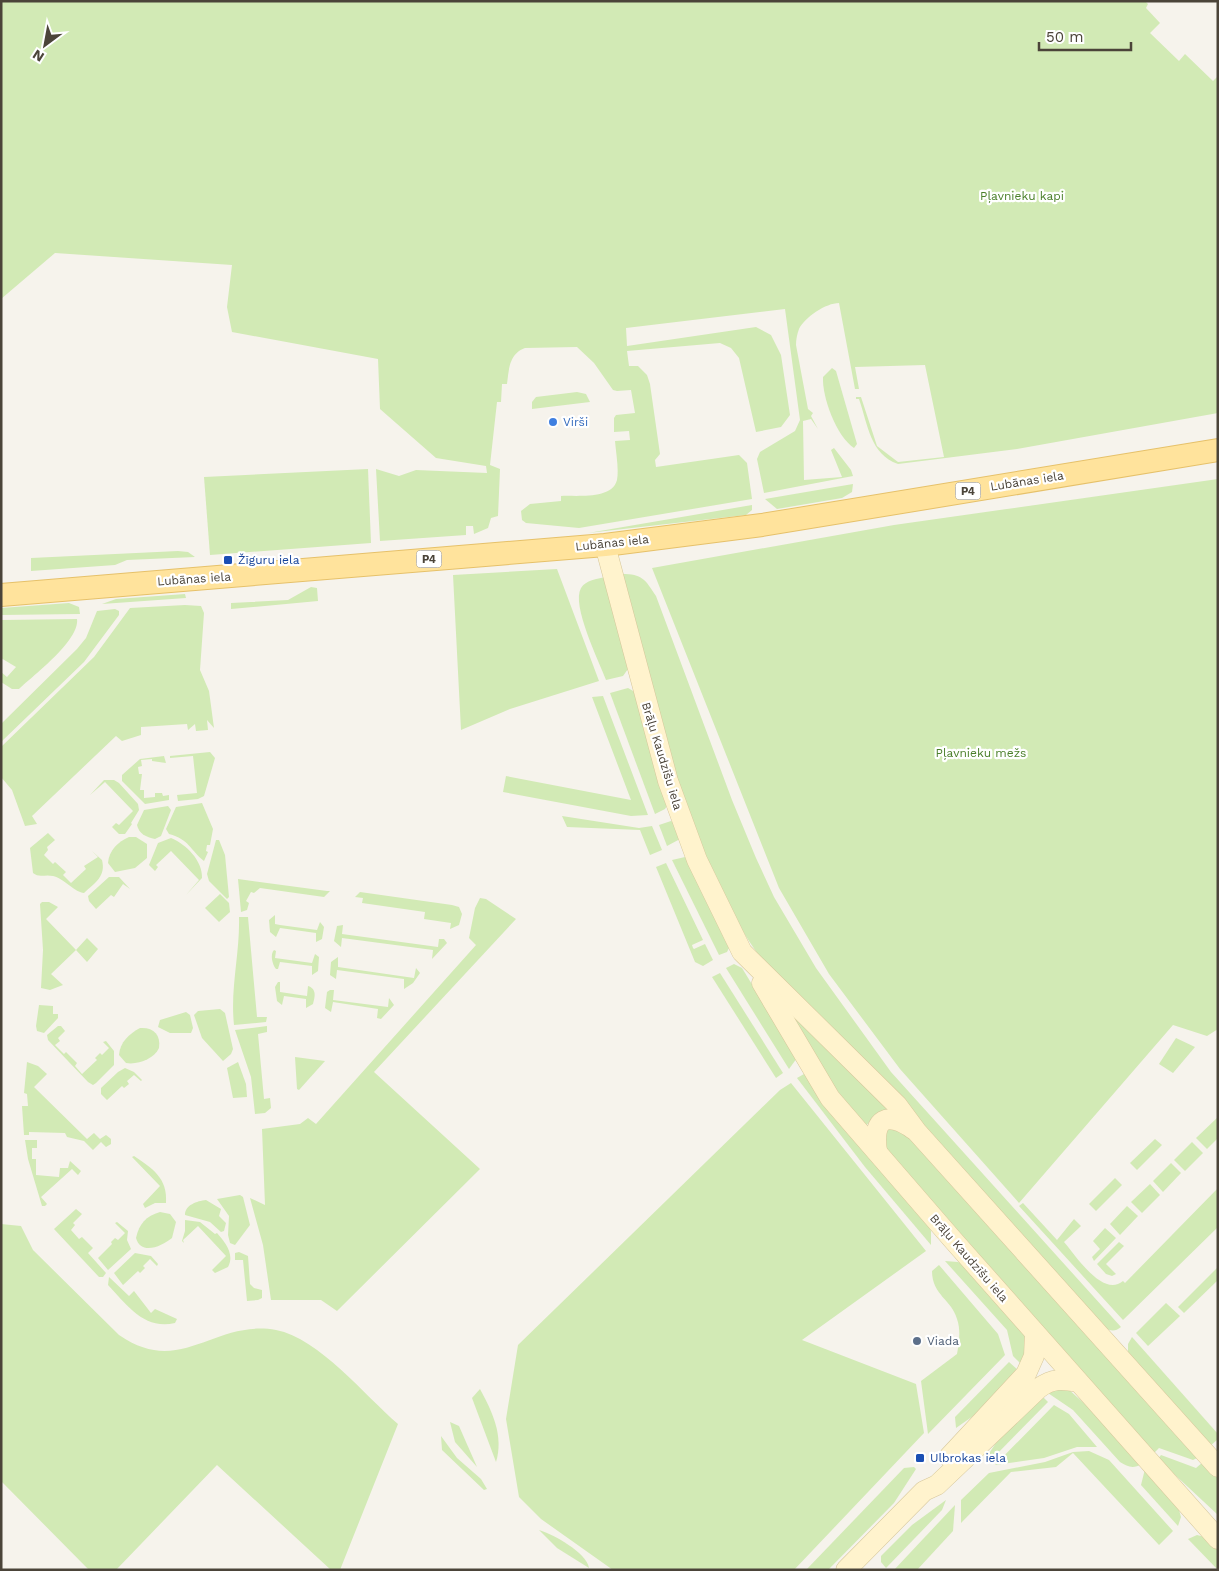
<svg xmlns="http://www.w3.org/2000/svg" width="1219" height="1571" font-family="'Work Sans',sans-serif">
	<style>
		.green { fill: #d2eab5 }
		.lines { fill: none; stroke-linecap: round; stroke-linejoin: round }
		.secondary-casing { stroke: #d6c79b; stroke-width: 21 }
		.primary-casing { stroke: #e6c16a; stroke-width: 24 }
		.secondary { stroke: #fff3cd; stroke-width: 20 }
		.primary { stroke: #ffe39c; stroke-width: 22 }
		.shop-dot { fill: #3f7fe0; stroke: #fff; stroke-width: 2 }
		.transit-dot { fill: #1a4fb4; stroke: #fff; stroke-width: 2 }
		.service-dot { fill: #5c6f8a; stroke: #fff; stroke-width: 2 }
		.labels { text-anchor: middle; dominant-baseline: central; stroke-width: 4.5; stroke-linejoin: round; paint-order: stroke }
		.shield { fill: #fff; stroke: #817c74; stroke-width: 1 }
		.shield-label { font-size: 11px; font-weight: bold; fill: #4b4439 }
		.park-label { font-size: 12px; fill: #4a7f2a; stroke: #fff }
		.shop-label { font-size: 12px; fill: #366cbe; stroke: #fff; text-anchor: start }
		.street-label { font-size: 12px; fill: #4b4439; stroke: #fff }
		.transit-label { font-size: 12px; fill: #164399; stroke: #fff; text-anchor: start }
		.service-label { font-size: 12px; fill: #4e5e75; stroke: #fff; text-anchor: start }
	</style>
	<rect width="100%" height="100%" fill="#f6f3ec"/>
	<g class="green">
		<path d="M1 1H1145L1148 4 1146 8 1160 23 1150 33 1179 61 1185 54 1213 81 1218 76V413L1017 449 898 464C870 454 868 425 859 399H856V397H861L877 446 898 462 944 457 925 365 855 367 859 389H855L839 303C826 303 805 317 799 329 797 334 796 340 796 345L808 409 813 413 811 416 818 429 811 419 803 421 804 480 842 477 831 450 834 448 851 470 853 476 764 493 757 459 760 452 795 431 800 420 785 309 626 328 627 346 756 327 771 335 781 355 790 415 781 427 756 432 739 358 731 348 720 343 627 351 629 366H638L647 375 650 384 660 454 655 460 656 467 739 455 747 463 752 499 579 528 526 523 522 520 521 511 530 504 561 501V496C576 495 612 500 617 480 619 469 616 453 615 441L630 440 629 431 614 432V418L616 415 635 413 631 390 617 391 613 390 594 363 577 347 525 348C509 354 509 369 507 384H502L501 402H497L490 465 500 469 498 516 491 518 488 528 474 534 473 526H466V535L380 541 376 469 399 476 416 470 487 473 486 466 436 458 380 409 378 359 232 332 227 307 232 265 55 253 1 299Z"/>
		<path d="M832 368 836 371 857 444 854 448C836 436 822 397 823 377Z"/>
		<polygon points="577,392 586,394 590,402 532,409 532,402 536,397"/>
		<polygon points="368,469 371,543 210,555 204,477"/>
		<polygon points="1218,479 1218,1029 1207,1036 1173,1025 1019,1203 900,1069 829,974 779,888 652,568 894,525"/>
		<polygon points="853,484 852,492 842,498 777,509 765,499"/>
		<polygon points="752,505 752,510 746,515 588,533"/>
		<polygon points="178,551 188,552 195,557 127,560 115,565 31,571 31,558"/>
		<polygon points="557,569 599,681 510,709 461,730 453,575"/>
		<path d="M622 574C642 574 645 579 656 596L732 800 756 858 774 897 816 968 891 1072 1121 1327C1115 1332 1111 1331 1104 1328L766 965C681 852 657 707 622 574Z"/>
		<path d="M605 577 628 669 623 676 606 680C599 661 571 605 581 588 586 580 597 579 605 577Z"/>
		<polygon points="311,587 317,588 318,601 231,609 231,603 288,600"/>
		<polygon points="185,594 186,598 102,604 116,599"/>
		<polygon points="69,603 79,607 80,614 1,615 1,608"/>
		<polygon points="185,605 201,606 204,613 200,670 209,691 214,728 207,720 208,730 196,731 195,724 188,730 187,724 141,727 141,735 122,741 116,736 32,816 37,824 25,826 12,790 1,777 1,747 94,657 130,608"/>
		<polygon points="115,609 119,611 119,615 84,662 1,742 1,724 77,649 86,638 97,611"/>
		<path d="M77 619C80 640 34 675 19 689H12L1 682V672L7 677 16 667 1 658V620Z"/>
		<polygon points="628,688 635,692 668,804 665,809 655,814 610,693"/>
		<polygon points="603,696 648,815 631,816 503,792 506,776 631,800 592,697"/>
		<polygon points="210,752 215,758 204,796 198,799 178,801 177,795 197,793 193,756 170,758 170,756"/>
		<polygon points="164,756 166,763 152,761 152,759 141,760 142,766 138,767 139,774 142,774 140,790 144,790 144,798 155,797 155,793 162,793 163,796 169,795 169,800 145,804 122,781 122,775 140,759"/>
		<polygon points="104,780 114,780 119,783 138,804 139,810 131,823 132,824 125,834 119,834 112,827 116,823 119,825 133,811 105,782 90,795"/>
		<path d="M202 803 213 829 210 845H207L206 851 208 852 204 861C191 851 189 839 169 834L166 829 176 807Z"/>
		<path d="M168 806 171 810 161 836 155 839C146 837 139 834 137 825L144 810Z"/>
		<polygon points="562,816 639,828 652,826 662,850 650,855 640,830 567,827"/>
		<polygon points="671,821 676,824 680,839 667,846 659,825"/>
		<path d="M48 833 55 840 47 847 48 850 44 855 53 864 55 862 66 872 63 875 71 883 86 869 84 866 98 857 92 851 102 860C106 876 96 882 84 893 76 893 63 878 53 876 45 874 39 878 33 873L30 848Z"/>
		<path d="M129 837H136L147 844V858L135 868 115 872 108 863C109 850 118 842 129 837Z"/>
		<path d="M171 838C186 844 203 861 202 878L186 895 199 880 171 851 156 865 158 867 155 871 149 865 158 843Z"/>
		<polygon points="216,840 219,840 225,855 229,897 227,899 209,881 207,874"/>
		<polygon points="685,857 689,860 730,946 727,952 719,955 672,860"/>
		<polygon points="666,863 703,940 692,945 693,948 694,949 705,944 713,960 703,966 695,962 656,867"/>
		<polygon points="109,877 119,877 130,889 123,884 114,897 111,895 96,909 89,901 88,896"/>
		<polygon points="238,879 327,891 330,891 324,897 260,888 254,893 251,892 246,901 249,903 247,910 241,912"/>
		<polygon points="360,892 452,905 459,907 462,914 459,925 450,929 451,923 424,919 425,912 362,903 363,898 355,897"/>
		<polygon points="220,894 229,903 230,912 219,922 205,908"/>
		<polygon points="480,898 486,899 516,919 374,1072 480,1169 337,1311 321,1300 271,1300 263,1245 250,1198 265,1205 262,1129 300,1124 308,1118 316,1124 476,945 469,938 475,908"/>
		<polygon points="42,902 49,902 58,907 46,919 76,950 87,938 98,949 87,962 76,950 51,974 63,985 50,990 41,988 43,950 40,904"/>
		<polygon points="275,915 275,924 280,925 317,930 320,922 324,927 322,939 316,942 316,933 280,928 276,937 270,932 269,920"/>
		<path d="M239 917H248L257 1017H267L266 1022 234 1025C230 988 240 954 239 917Z"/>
		<polygon points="343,925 342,934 438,947 439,939 444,939 447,943 432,959 433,950 342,938 341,947 334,941 337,926"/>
		<path d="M274 950 276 951 275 958 312 963 315 954 319 957 318 971 312 975V966L280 962 278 969H276C272 964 270 954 274 950Z"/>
		<polygon points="338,957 338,967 414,978 416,968 420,973 413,983 404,989 404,979 337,970 336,979 330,975 331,962"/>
		<polygon points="734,964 742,968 797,1058 789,1069 726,968"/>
		<polygon points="720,973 783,1073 776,1078 712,977"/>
		<path d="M278 982H280V992L307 996 308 986C317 989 315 997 313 1004L306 1008V999L284 996 282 1005 277 1001 275 987Z"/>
		<polygon points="766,986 890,1108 877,1113 865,1127 817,1064"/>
		<polygon points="330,990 334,990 333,1000 388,1007 389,998 394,1005 381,1019 377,1018 378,1009 333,1002 331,1012 325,1008 327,992"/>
		<polygon points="39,1005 53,1006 53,1014 58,1014 58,1018 44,1033 37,1031 36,1026"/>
		<polygon points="220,1009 225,1013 233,1049 231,1054 223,1061 202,1038 194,1015 198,1011"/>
		<polygon points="186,1012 190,1015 193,1028 191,1033 170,1033 158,1027 160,1020"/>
		<polygon points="58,1026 61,1026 65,1031 58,1038 60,1041 55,1045 64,1054 66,1052 77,1063 75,1066 82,1074 97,1060 95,1058 100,1053 102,1055 109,1048 103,1042 106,1041 114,1051 114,1065 96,1083 93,1085 88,1082 48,1040 47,1035"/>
		<polygon points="267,1026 267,1032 258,1034 264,1099 270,1098 271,1108 265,1113 255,1114 251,1077 235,1030"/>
		<path d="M140 1028C153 1027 161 1034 159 1048 154 1059 138 1065 126 1063L119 1055C120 1042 129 1034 140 1028Z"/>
		<polygon points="1176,1038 1195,1047 1173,1073 1159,1064"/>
		<polygon points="295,1057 325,1061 299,1090 297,1089"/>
		<polygon points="27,1062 38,1066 47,1074 34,1087 87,1139 94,1133 100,1139 106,1135 111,1139 111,1144 106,1147 101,1142 93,1150 84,1141 67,1137 65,1133 29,1132 29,1135 24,1135 22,1106 28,1106 27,1094 24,1093"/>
		<polygon points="238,1062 246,1084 247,1097 233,1098 227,1068"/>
		<polygon points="125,1068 134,1072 142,1080 141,1081 134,1075 127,1081 129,1084 124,1088 122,1086 107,1100 101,1094 101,1088 118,1072"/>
		<polygon points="804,1074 809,1074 927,1223 931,1231 931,1245 865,1167 797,1078"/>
		<polygon points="791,1083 926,1251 802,1340 916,1384 924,1433 794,1570 613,1570 541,1519 519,1497 506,1419 518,1345 780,1090"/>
		<polygon points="1218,1117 1218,1138 1207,1149 1196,1138"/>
		<polygon points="897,1124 1199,1457 1193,1460 1159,1448 1153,1454 883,1145 888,1126"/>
		<polygon points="1155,1139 1162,1145 1137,1170 1130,1163"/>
		<polygon points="25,1140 37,1140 37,1148 32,1148 32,1159 36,1159 36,1175 59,1177 60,1168 68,1168 70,1161 81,1171 78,1175 72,1169 41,1197 47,1204 45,1206 42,1206 28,1159"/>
		<polygon points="1192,1142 1203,1153 1185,1171 1174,1160"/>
		<path d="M134 1156C152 1168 168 1178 166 1203H155L145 1208 143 1204 160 1186 132 1157Z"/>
		<polygon points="1171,1163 1181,1173 1163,1192 1153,1181"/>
		<polygon points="1115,1178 1122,1185 1096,1211 1089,1204"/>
		<polygon points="1150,1184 1160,1195 1142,1213 1131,1202"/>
		<path d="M1218 1188V1227L1123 1320 1019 1206 1023 1203 1057 1240 1074 1219 1081 1226 1064 1242C1076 1256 1103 1298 1123 1281L1125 1283Z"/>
		<polygon points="240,1195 243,1197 250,1225 235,1245 230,1243 228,1235 229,1216 217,1199"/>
		<path d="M206 1200 221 1209 219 1216 226 1223 224 1231 221 1232 210 1222 185 1215C185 1205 197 1201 206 1200Z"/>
		<polygon points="1127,1206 1138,1216 1120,1235 1110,1224"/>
		<polygon points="76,1209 82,1214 73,1223 75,1225 71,1230 79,1239 82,1237 93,1248 88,1253 106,1273 103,1277 99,1277 54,1229"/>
		<path d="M160 1212 170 1214 176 1222 172 1238C162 1246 141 1256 136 1238 139 1224 146 1216 160 1212Z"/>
		<path d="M185 1220 200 1222 215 1234 217 1233C225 1242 235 1254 228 1267L215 1273 212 1270 226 1256 198 1226 183 1240 184 1243 182 1241 185 1231Z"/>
		<polygon points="117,1222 128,1231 127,1240 131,1249 108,1270 98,1258 112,1244 111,1242 115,1238 118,1240 125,1233 115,1223"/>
		<path d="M1 1224 21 1226 33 1250 119 1335C181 1378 213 1319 276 1330 319 1338 365 1396 398 1424L340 1570H331L217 1465 116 1570H89L1 1481Z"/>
		<polygon points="1105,1228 1116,1238 1094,1261 1092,1257 1100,1249 1093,1241"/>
		<polygon points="1119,1242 1124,1246 1106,1264 1116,1274 1112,1276 1106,1274 1097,1264"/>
		<polygon points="239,1252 248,1256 250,1284 254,1288 262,1290 262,1298 258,1300 247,1301 243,1260 235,1260 235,1253"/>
		<polygon points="135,1253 151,1256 158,1264 157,1266 150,1259 143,1266 145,1268 140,1273 138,1271 123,1285 114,1273"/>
		<polygon points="945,1261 958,1262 963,1265 1028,1338 1024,1367 1013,1356 1007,1330"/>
		<path d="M939 1265 998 1334 1005 1355 928 1434 921 1381 957 1354C959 1343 961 1330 957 1319 952 1300 932 1295 932 1271Z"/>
		<polygon points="1218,1267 1218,1280 1184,1313 1178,1307"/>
		<path d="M109 1277 129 1296 134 1291 151 1313 155 1309 177 1319 175 1323C144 1330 128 1306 108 1285Z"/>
		<polygon points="1166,1303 1180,1316 1148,1346 1136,1333"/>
		<polygon points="1132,1337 1218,1434 1218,1439 1209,1447 1128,1353 1128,1344"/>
		<polygon points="1009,1362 1019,1371 986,1407 956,1428 955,1417"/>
		<path d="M1067 1388 1097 1415 1142 1464C1133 1469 1128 1467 1120 1462L1073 1410 1045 1391Z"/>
		<path d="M480 1389C492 1411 504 1436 496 1462L472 1398Z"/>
		<polygon points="1041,1395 1048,1402 994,1457 988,1455 1005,1429"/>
		<polygon points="1054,1405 1069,1414 1097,1447 1077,1447 1044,1458 995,1465"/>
		<polygon points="450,1422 459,1426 477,1467 455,1442"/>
		<polygon points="441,1436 457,1458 481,1479 487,1489 484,1490 442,1450"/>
		<polygon points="1089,1451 1109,1460 1173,1531 1159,1545 1073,1453 1056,1467 1011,1472 961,1523 961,1500 989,1473 1045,1462 1073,1452"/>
		<polygon points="1161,1455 1196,1468 1203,1462 1218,1477 1218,1515 1158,1459"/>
		<polygon points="914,1467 916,1469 894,1503 828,1570 806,1570 904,1468"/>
		<polygon points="1145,1469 1179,1510 1181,1517 1178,1526 1141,1485"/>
		<polygon points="946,1500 942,1510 886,1568 881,1562 881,1556 912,1525"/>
		<polygon points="955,1505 953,1531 917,1570 894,1570"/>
		<path d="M539 1530C553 1534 587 1553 589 1568L557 1548Z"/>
		<polygon points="1197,1535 1205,1537 1218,1548 1218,1570 1188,1539"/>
	</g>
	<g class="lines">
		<g class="secondary-casing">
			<g id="secondary">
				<polyline points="605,545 668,781 697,860 742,952 897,1105 917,1132 1218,1467"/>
				<polyline points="762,983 830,1098 953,1240 1218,1539"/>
				<path d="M877 1151C872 1118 887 1111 913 1129"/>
				<polyline points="949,1457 1026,1374 1034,1356 1035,1333"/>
				<path d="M846 1570 924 1491 937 1485 1039 1388C1053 1378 1062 1379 1078 1382"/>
			</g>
		</g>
		<g class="primary-casing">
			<polyline id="primary" points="1,595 605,545 762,525 1218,450"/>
		</g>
		<use href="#secondary" class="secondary"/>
		<use href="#primary" class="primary"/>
	</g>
	<circle class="shop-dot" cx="553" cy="422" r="5"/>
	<g class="transit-dot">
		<rect x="223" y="555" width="10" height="10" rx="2.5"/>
		<rect x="915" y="1453" width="10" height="10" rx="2.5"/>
	</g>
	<circle class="service-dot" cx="917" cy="1341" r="5"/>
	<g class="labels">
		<g class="shield">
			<rect x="955.5" y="482.5" width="25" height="17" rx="4"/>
			<rect x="416.5" y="550.5" width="25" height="17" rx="4"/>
		</g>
		<g class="shield-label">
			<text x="968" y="491">P4</text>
			<text x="429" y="559">P4</text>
		</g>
		<g class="park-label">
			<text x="1022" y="196">Pļavnieku kapi</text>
			<text x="981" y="753">Pļavnieku mežs</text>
		</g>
		<g class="shop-label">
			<text x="563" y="422">Virši</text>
		</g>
		<g class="street-label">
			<text transform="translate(1027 481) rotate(-9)">Lubānas iela</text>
			<text transform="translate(612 543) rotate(-6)">Lubānas iela</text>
			<text transform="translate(194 579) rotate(-4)">Lubānas iela</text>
			<text transform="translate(662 756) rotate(73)">Brāļu Kaudzīšu iela</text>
			<text transform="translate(969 1258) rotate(49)">Brāļu Kaudzīšu iela</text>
		</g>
		<g class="transit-label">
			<text x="238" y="560">Žīguru iela</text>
			<text x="930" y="1458">Ulbrokas iela</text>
		</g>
		<g class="service-label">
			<text x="927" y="1341">Viada</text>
		</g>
	</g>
	<rect width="1219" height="1571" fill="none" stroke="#4b4439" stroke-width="5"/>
	<g transform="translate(45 45) rotate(212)" stroke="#ffffff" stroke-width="4" paint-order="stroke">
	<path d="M0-4L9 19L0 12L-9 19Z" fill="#4b4439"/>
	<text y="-8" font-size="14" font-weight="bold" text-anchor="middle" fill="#4b4439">N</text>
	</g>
	<path d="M1039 42v8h92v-8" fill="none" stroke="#4b4439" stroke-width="2.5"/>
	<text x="1046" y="42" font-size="15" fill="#4b4439" stroke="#ffffff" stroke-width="4" paint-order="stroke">50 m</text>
</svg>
